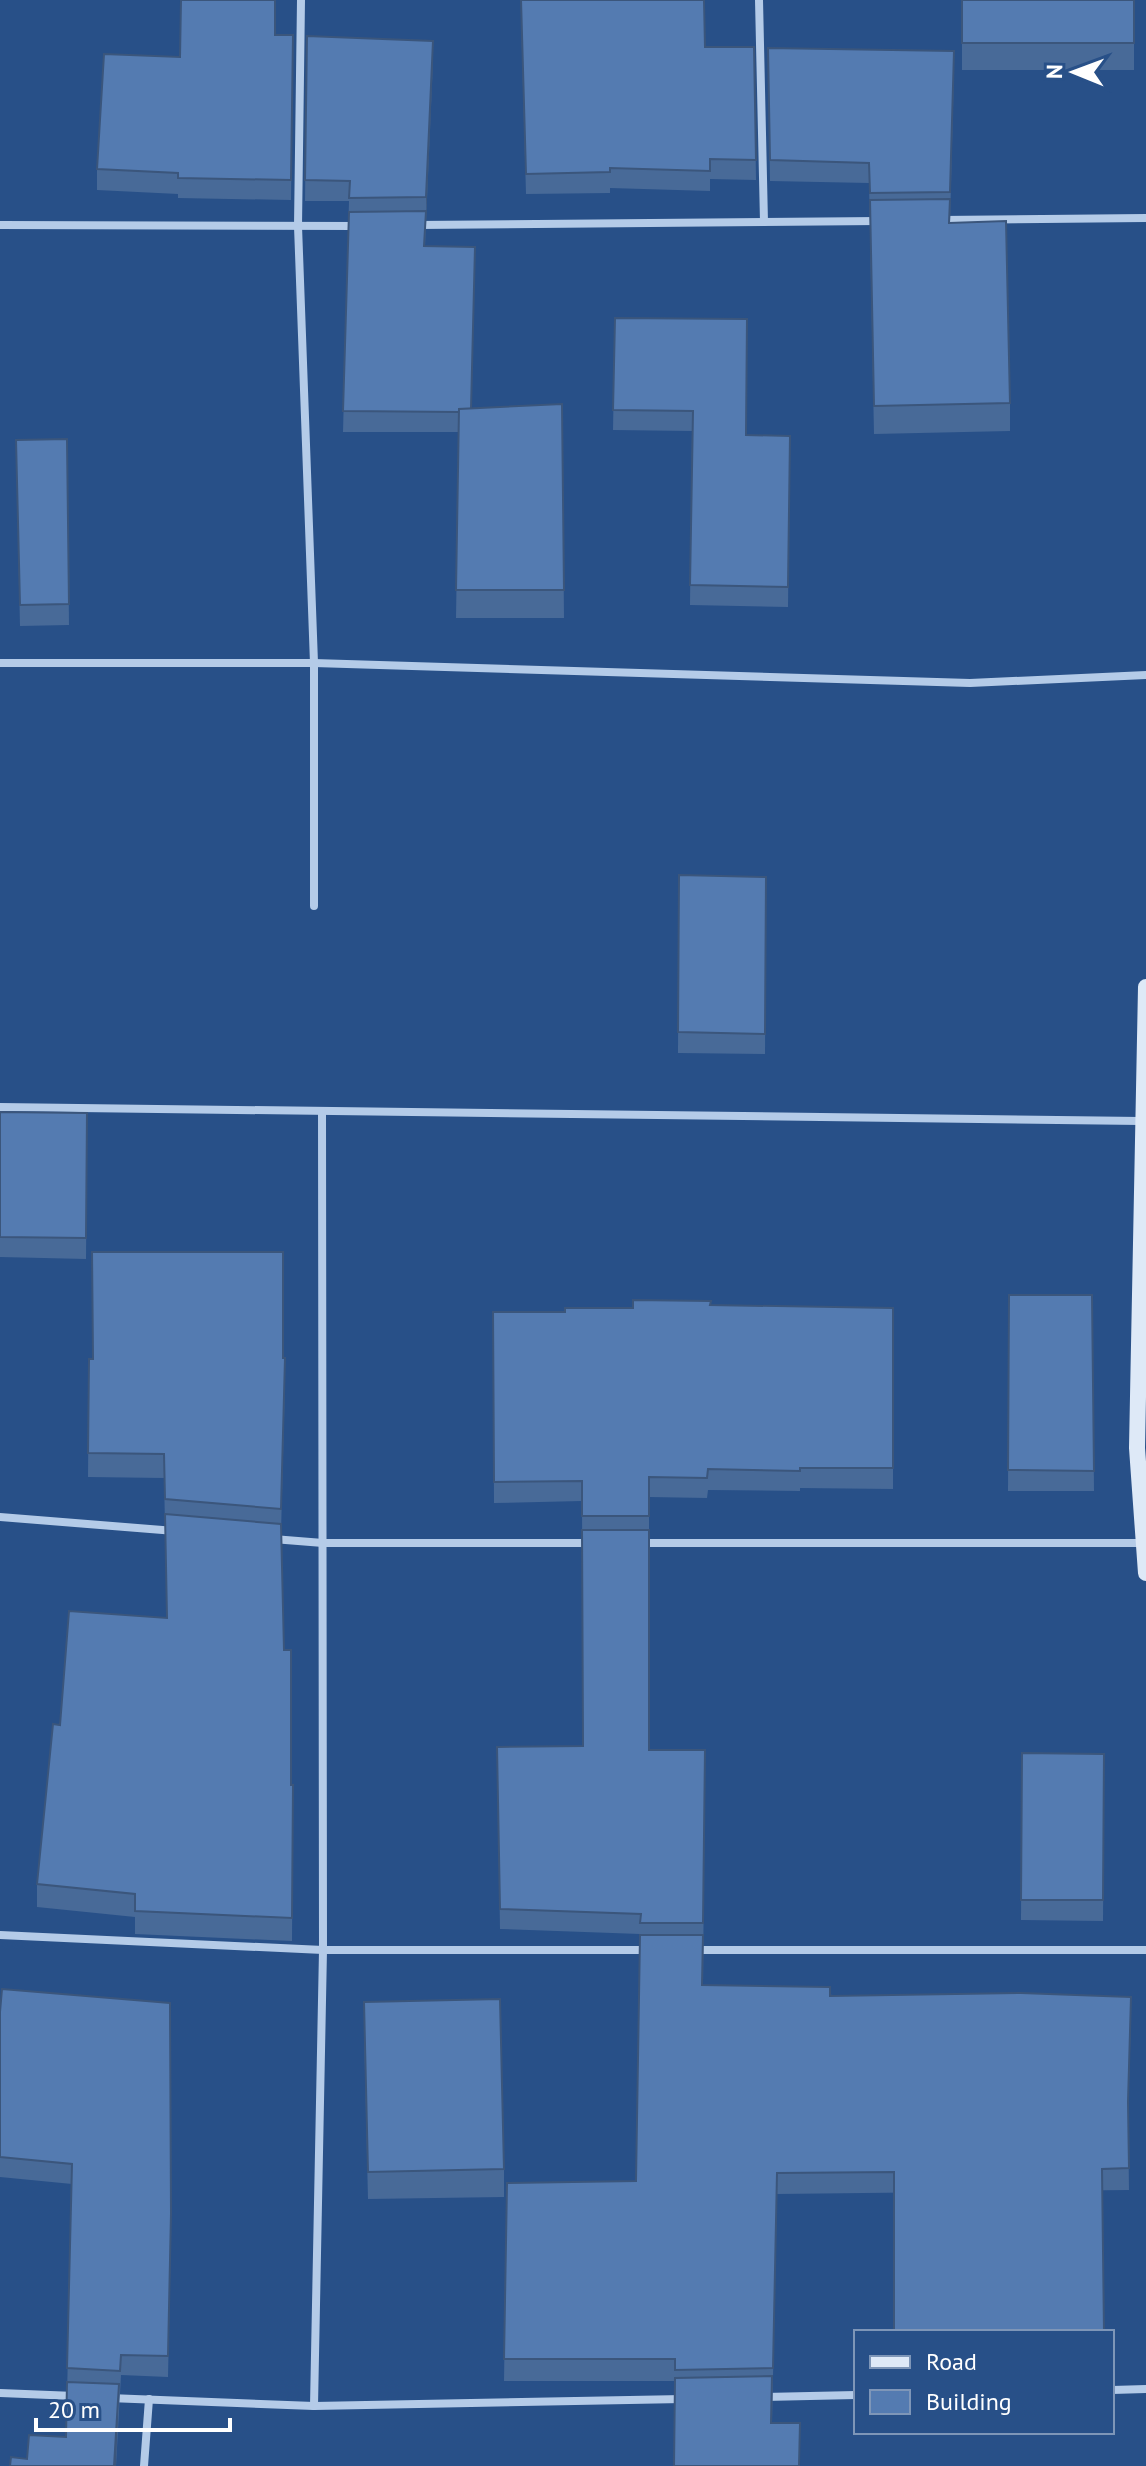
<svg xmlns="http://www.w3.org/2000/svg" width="1146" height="2466" font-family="'PT Sans',sans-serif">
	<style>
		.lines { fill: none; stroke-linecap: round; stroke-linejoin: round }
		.street { stroke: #b4cbe8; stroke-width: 8 }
		.secondary { stroke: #dee9f7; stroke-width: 16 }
		.wall { fill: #486a98 }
		.shaded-wall { fill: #3b567c }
		.building { fill: #547bb1; stroke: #3b567c; stroke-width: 2 }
	</style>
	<rect width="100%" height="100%" fill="#285088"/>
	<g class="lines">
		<g class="street">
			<polyline points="301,0 298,226 314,663 314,906"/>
			<polyline points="759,0 764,222"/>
			<polyline points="941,220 1146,218"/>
			<polyline points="0,225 359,226"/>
			<polyline points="417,225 879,221"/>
			<polyline points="0,663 314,663 970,683 1146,675"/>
			<polyline points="0,1107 1141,1121"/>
			<polyline points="0,1517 175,1531"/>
			<polyline points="273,1539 323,1543 591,1543"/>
			<polyline points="641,1543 1144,1543"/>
			<polyline points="0,1935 323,1950 649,1950"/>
			<polyline points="695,1950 1146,1950"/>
			<polyline points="1112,2390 1146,2389"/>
			<polyline points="0,2393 75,2396"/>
			<polyline points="764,2397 856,2395"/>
			<polyline points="109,2398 314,2406 683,2399"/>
			<polyline points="314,2406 323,1950 322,1111"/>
			<polyline points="144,2466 149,2399"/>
		</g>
		<polyline class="secondary" points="1146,987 1137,1448 1146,1573"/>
	</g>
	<g class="wall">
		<rect x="962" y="0" width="172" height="70"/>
		<polygon points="521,18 705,47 754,47 756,180 710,179 710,191 610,188 610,193 526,194"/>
		<polygon points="275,35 293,35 291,200 178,198 178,194 97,190 97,169 180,57"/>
		<polygon points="307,36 433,61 425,246 471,409 562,404 564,618 456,618 459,432 343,432 349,201 305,201"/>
		<polygon points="768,48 954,71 950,222 1010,403 1010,431 874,434 869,183 770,181"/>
		<polygon points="615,318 746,435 790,436 788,607 690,605 692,431 613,430"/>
		<polygon points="67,439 69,625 20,626 16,440"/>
		<polygon points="679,875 766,877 765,1054 678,1053"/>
		<polygon points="0,1112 87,1113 86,1259 0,1257"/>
		<polygon points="1009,1295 1092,1295 1094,1491 1008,1491"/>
		<polygon points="710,1305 893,1308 893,1489 800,1488 800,1491 708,1490 707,1498 649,1497 649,1750 705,1750 703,1985 1131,2018 1128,2115 1129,2190 777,2194 772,2423 799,2466 675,2381 504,2381 507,2183 636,2181 640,1934 500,1929 497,1747 583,1746 582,1501 494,1503 493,1312 565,1312"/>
		<polygon points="283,1358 285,1382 281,1533 284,1650 291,1785 293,1785 292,1941 135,1934 135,1917 37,1907 37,1884 60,1725 167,1618 164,1478 88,1477 89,1359"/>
		<polygon points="1022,1753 1104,1754 1103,1921 1021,1920"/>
		<polygon points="0,2012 171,2233 168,2377 121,2375 116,2466 10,2466 27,2459 66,2437 72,2184 0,2177"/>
		<polygon points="364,2030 504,2169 504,2197 368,2199"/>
	</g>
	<g class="shaded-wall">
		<polygon points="433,41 433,61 426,218 426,197"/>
		<polygon points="119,2384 116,2466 114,2466"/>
	</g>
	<g class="building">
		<polygon points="181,0 275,0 275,35 293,35 291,180 178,178 178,173 97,169 104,54 180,57"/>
		<polygon points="521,0 704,0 705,47 754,47 756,160 710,159 710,171 610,168 610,172 526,174"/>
		<rect x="962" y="0" width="172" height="43"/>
		<polygon points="307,36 433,41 426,197 349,198 350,181 305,180"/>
		<polygon points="768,48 954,51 950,192 870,193 869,163 770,160"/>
		<polygon points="950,199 949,223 1006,221 1010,403 874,406 870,200"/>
		<polygon points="426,211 424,246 475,247 471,409 459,409 459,412 343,411 349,212"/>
		<polygon points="615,318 747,319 746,435 790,436 788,587 690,585 693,411 613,410"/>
		<polygon points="562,404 564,590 456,590 459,409"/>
		<polygon points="67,439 69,604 20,605 16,440"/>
		<polygon points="679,875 766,877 765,1034 678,1032"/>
		<polygon points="0,1112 87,1113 86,1238 0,1237"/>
		<polygon points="92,1252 283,1252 283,1358 285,1358 281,1509 165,1499 164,1454 88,1453 89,1359 93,1359"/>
		<polygon points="1009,1295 1092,1295 1094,1471 1008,1470"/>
		<polygon points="633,1300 711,1301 710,1305 893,1308 893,1468 800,1468 800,1471 708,1469 707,1478 649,1477 649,1516 582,1516 582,1481 494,1482 493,1312 565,1312 565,1308 633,1308"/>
		<polygon points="165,1514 281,1524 284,1650 291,1650 291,1785 293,1785 292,1918 135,1911 135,1894 37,1884 53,1724 60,1725 69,1611 167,1618"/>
		<polygon points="582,1530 649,1530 649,1750 705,1750 703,1923 640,1923 641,1914 500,1909 497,1747 583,1746"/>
		<polygon points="1022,1753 1104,1754 1103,1900 1021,1900"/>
		<polygon points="640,1935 703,1935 702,1985 830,1987 830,1996 1021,1993 1131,1997 1128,2102 1129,2168 1102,2169 1104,2332 894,2332 894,2172 777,2173 773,2368 675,2370 675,2359 504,2359 507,2183 636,2181"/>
		<polygon points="2,1989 170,2003 171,2213 168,2356 121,2355 120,2371 67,2368 72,2164 0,2157 0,2012"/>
		<polygon points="500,1999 504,2169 368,2172 364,2002"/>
		<polygon points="772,2376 771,2423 800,2423 799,2466 674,2466 675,2378"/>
		<polygon points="67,2382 119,2384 114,2466 10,2466 11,2457 27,2459 29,2435 66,2437"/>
	</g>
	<rect x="854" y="2330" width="260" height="104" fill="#285088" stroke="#7e96b8" stroke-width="2"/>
	<rect x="870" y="2356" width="40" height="12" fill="#dee9f7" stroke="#7e96b8" stroke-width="2"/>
	<text x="926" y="2370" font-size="24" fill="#ffffff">Road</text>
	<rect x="870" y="2390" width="40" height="24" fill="#547bb1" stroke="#7e96b8" stroke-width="2"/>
	<text x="926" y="2410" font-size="24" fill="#ffffff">Building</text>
	<g transform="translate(1074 72) rotate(271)" stroke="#285088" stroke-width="6" paint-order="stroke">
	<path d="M0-6L14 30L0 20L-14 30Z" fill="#ffffff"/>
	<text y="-12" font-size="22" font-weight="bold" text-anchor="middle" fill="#ffffff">N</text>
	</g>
	<path d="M36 2418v12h194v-12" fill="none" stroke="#ffffff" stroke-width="4"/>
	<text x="48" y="2418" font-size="24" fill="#ffffff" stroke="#285088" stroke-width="6" paint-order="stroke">20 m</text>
</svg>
